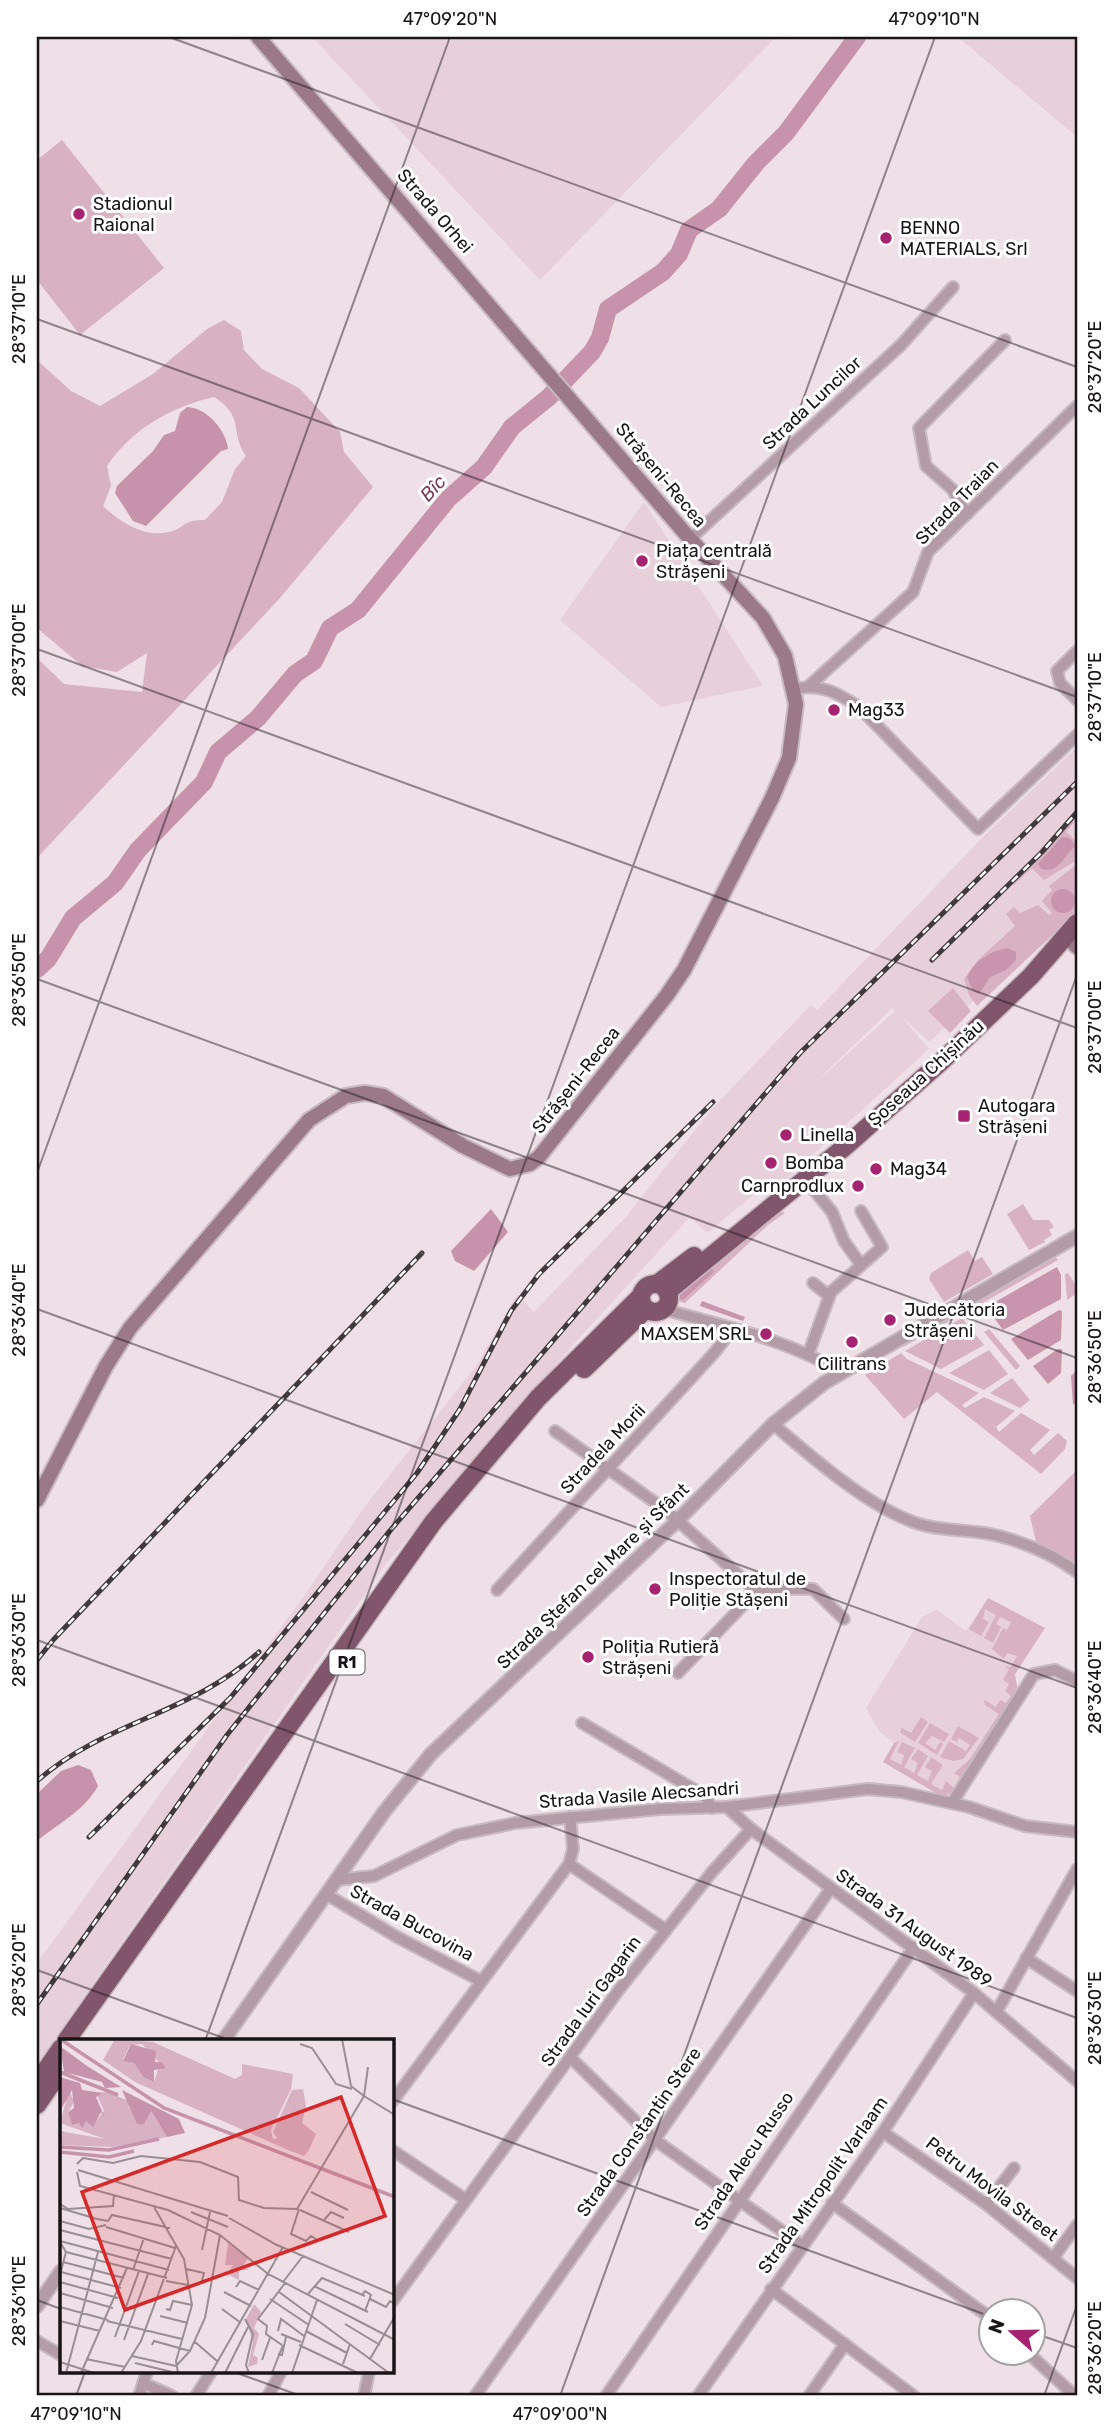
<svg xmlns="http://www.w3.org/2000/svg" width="1114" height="2433" font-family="Rubik,sans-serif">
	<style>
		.built { fill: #e8d0da; fill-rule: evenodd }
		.green { fill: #d8b1c3; fill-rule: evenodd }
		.forest { fill: #c895ad }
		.water { fill: #c693ab }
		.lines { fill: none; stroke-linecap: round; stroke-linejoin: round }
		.river { stroke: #c693ab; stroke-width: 18 }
		.minor-casing { stroke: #c8bac1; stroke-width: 14 }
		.tertiary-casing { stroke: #c8bac1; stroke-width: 16 }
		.secondary-casing { stroke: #c8bac1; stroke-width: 18 }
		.trunk-casing { stroke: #c8bac1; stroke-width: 21 }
		.minor { stroke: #b49ca7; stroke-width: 10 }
		.tertiary { stroke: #b49ca7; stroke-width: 12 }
		.secondary { stroke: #9b7989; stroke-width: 14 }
		.trunk { stroke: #81566a; stroke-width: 18 }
		.rail-casing { stroke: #413a3d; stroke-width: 5 }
		.rail { stroke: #fff; stroke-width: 2.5; stroke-dasharray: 8; stroke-linecap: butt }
		.ticks { fill: none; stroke: #191416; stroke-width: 2; stroke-opacity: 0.45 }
		.poi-dot { fill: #a62371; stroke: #fff; stroke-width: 2.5 }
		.labels { text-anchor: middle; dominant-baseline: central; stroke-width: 6; stroke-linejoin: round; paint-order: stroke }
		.shield { fill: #fff; stroke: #5e5a5c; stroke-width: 2 }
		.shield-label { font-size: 16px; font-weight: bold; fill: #191416 }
		.poi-label { font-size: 18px; fill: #191416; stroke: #fff; text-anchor: start }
		.street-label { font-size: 18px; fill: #191416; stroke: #fff }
		.water-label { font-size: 19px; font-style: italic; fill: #7b3a5c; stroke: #fff }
		.inset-river { fill: none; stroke: #c693ab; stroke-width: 3.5 }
		.inset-road { fill: none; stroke: #998e93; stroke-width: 2 }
		.view { fill: #d62828; fill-opacity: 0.15; stroke: #d62828; stroke-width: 3.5 }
		.inset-edge { fill: none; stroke: #191416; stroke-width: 3.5 }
		.neatline { fill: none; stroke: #191416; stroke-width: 2.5 }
		.ticks-label { font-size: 18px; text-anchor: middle; fill: #191416 }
	</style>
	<rect width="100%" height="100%" fill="#efdfe6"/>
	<g class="built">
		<polygon points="312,37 776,37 540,280"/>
		<polygon points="960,37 1077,37 1077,137 959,38"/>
		<polygon points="644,502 763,686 661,707 560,620"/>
		<path d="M1077 747V906L929 1042 900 1015 929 1049 771 1193 763 1187 707 1233 690 1217 572 1346 386 1564 37 2064V1963L309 1589 365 1506 477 1365 517 1294 534 1312 624 1219 711 1110 811 1005 817 1010 983 837ZM892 1008 895 1011 822 1077V1076Z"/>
		<polygon points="988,1598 1041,1626 1007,1685 1018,1692 953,1793 941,1796 883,1762 894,1743 879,1731 866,1708 922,1617 937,1610 966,1631"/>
	</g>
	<g class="green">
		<polygon points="62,140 164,268 80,335 37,280 37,160"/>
		<path d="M224 320 241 331 244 350 262 369 299 388 340 432 344 452 373 487 280 598 37 858V658L64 684 142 692 147 653 117 672 82 666 37 628V360L71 391 100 406 153 374 207 329ZM214 397C246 418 229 431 246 456L235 469 222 502 205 520C181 520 186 528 169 532 144 538 120 522 103 506L111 486 107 466C132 429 171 407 214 397Z"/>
		<polygon points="1077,815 1077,819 1066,832 1077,842 1077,860 1044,880 1032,868 1014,885 1011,883"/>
		<polygon points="1077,864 1077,912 977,1006 969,995 964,979 979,959 1015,926 1006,914 1014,907 1020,913 1038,905 1049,915 1052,913 1042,901 1052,890 1049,886"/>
		<polygon points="953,988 971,1011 950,1033 928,1011"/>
		<polygon points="1023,1204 1033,1220 1049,1220 1054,1227 1049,1230 1052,1235 1044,1240 1045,1242 1029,1250 1007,1214"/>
		<polygon points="779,1211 785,1213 768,1225 685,1303 678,1301 678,1294"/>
		<polygon points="968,1250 975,1261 982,1257 993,1274 944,1302 929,1279 931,1273"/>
		<polygon points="1055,1257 1058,1260 979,1305 975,1303"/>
		<polygon points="1068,1273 1077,1287 1077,1293 1067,1300 1065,1274"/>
		<polygon points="964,1309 966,1312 903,1347 902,1345"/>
		<polygon points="962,1318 984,1345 941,1369 905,1351"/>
		<polygon points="989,1329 1020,1366 1016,1370 984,1332"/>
		<polygon points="989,1350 1008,1374 984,1390 949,1373"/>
		<polygon points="901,1353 907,1359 979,1393 962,1405 965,1408 984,1397 1015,1411 996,1427 999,1432 1021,1413 1050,1430 1030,1450 1034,1455 1058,1433 1067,1441 1065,1449 1041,1474 937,1392 904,1419 865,1375"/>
		<polygon points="1012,1378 1030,1400 1020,1408 990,1393"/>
		<polygon points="1077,1470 1077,1570 1036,1542 1030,1516"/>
		<polygon points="988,1598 1045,1628 1015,1674 1018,1692 953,1793 941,1796 883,1762 894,1743 899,1741 890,1759 901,1765 904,1755 897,1752 902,1742 915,1748 904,1767 914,1773 918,1763 911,1759 918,1749 928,1756 917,1775 928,1781 932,1771 925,1767 931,1757 943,1765 931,1784 942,1790 946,1781 954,1788 960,1777 954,1773 970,1759 999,1714 985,1705 984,1700 996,1707 1000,1700 1006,1703 1011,1696 1005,1691 1009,1684 1003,1680 1009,1669 1004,1666 1011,1667 1017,1656 1007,1653 1004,1659 992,1649 1003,1628 1007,1630 1011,1622 1000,1617 996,1624 1001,1627 993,1643 984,1638 996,1615 985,1609 983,1619 989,1622 981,1636 969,1629"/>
		<polygon points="921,1717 928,1722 915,1742 900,1732 902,1728 911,1733"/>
		<polygon points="930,1723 949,1734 944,1742 932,1736 925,1743 935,1750 940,1742 943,1744 937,1755 918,1743"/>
		<polygon points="958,1726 979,1738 963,1759 953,1761 940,1757 949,1741 966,1751 970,1745 959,1738 957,1742 951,1739"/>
	</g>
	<g class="forest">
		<path d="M1062 837 1069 838 1076 846C1063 855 1060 874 1041 869L1038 864Z"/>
		<circle cx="1063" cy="901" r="12"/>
		<path d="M1007 948 1016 952V960L1006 970 990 977 979 994 973 991 967 977C975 960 989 952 1007 948Z"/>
		<polygon points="711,1267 714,1272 683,1300 680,1299 679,1294"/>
		<polygon points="1057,1267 1061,1275 1061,1299 1003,1330 986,1307"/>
		<polygon points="702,1301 745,1317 743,1321 700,1306"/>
		<polygon points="1059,1310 1062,1311 1061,1340 1028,1360 1011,1339"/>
		<polygon points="1058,1349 1062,1349 1061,1373 1048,1384 1033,1366"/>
		<polygon points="1077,1370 1077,1402 1073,1405 1071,1376"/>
	</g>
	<g class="water">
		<path d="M187 407C207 408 226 430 228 449L221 451 146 526 133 521 115 493 117 486 153 451 164 435 175 431 180 413Z"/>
		<polygon points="491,1209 508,1232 474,1271 455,1261 451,1251"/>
		<path d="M78 1765 91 1770 98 1786C83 1812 59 1823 37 1841V1794L61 1771Z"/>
	</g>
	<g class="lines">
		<polyline class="river" points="37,969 48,959 73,918 115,883 138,850 204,782 218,752 258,718 295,674 314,661 330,628 358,610 448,499 484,467 512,427 549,397 592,352 600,338 608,309 663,272 679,254 689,230 719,209 756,163 786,133 857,37"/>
		<g class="minor-casing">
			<g id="minor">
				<polyline points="967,514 952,489 926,466 919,428 1005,340"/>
				<polyline points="690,539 901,345 953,287"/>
				<polyline points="1077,651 1057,671 1060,683 1077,700"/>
				<polyline points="810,685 913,592 928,552 1077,406"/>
				<path d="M795 689C820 683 838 693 859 707L978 829 1077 735"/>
				<polyline points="805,1179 832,1212 844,1241 861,1265"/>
				<polyline points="813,1283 829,1296"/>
				<path d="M663 1309C724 1326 789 1340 842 1373"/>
				<polyline points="808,1355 831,1292 882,1247 861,1211"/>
				<path d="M773 1424C813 1458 869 1508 919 1524 945 1532 973 1529 999 1536 1026 1543 1055 1556 1077 1572"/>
				<polyline points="555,1431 667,1511 753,1588 813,1589 844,1619"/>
				<polyline points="497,1590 715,1352 733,1328"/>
				<polyline points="678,1673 747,1601 753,1588"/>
				<polyline points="582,1723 705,1796 712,1808"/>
				<polyline points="952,1803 1034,1674 1055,1670 1077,1681"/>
				<polyline points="727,1807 751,1829 974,1993 1077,2081"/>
				<polyline points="569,1864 666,1930"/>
				<polyline points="336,1880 374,1876 457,1835 515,1823 660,1809 727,1807 868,1789 901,1792 969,1807 1025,1826 1077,1832"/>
				<polyline points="326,1894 397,1937 481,1981"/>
				<polyline points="1026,1958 1077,1991"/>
				<polyline points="997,2011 1077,1869"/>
				<polyline points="571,2058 655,2140 803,2246"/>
				<polyline points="392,2102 569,1864 573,1849 570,1817"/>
				<polyline points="883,2132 986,2204 1077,2278"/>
				<polyline points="392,2150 465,2199"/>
				<polyline points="832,2203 992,2319"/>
				<polyline points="986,2204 1014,2168"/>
				<polyline points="1054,2257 1077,2225"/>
				<polyline points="771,2289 914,2396"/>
				<polyline points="392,2302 618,1991 712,1872 751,1829"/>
				<polyline points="37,2341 61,2355"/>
				<polyline points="1027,2352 1075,2396"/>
				<polyline points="143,2383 172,2396"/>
				<polyline points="139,2396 147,2372"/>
				<polyline points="196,2396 211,2372"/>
				<polyline points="268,2396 281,2372"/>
				<polyline points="364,2396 369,2372"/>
				<polyline points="475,2396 831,1888"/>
				<polyline points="606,2396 914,1947"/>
				<polyline points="698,2396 883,2132 974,1993"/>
				<polyline points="809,2396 845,2344"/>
			</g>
		</g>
		<g class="tertiary-casing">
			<g id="tertiary">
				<polyline points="223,2041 384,1812 431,1754 676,1522 773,1424 824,1383 1077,1236"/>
				<polyline points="37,2306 61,2271"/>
			</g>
		</g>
		<g class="secondary-casing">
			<g id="secondary">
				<polyline points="1065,935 1077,947"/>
				<polyline points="37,1500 106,1366 130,1328 309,1120 346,1096 365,1093 383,1096 463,1146 510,1169 530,1164 539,1157 667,995 684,970 772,798 789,758 796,704 785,656 763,618 690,539 258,37"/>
			</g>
		</g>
		<g class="trunk-casing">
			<g id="trunk">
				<polyline points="657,1284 694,1256"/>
				<circle cx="655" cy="1298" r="14"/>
				<polyline points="667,1292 847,1145 943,1060 1031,976 1077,923"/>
				<polyline points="584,1369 646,1309"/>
				<polyline points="66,2041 434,1521 538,1398 641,1296"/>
				<polyline points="39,2080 61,2048"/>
				<polyline points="37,2105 61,2070"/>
			</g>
		</g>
		<use href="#minor" class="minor"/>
		<use href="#tertiary" class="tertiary"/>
		<use href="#secondary" class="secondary"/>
		<use href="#trunk" class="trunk"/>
		<g class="rail-casing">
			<g id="rail">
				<polyline points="932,960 1042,852 1077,812"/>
				<polyline points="37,1660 54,1639 422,1253"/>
				<path d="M37 1781C105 1721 192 1714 259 1652"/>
				<polyline points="89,1837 230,1698 417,1473 460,1409 511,1311 539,1274 713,1102"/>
				<polyline points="37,2004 227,1735 388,1533 800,1053 1077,782"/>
			</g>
		</g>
		<use href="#rail" class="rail"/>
	</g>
	<path class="ticks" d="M169 37 1077 367M37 319 1077 697M37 649 1077 1028M37 979 1077 1358M37 1173 450 37M37 1309 1077 1688M37 1640 1077 2018M37 1970 232 2041M205 2041 935 37M392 2099 992 2317M37 2300 61 2309M1034 2333 1077 2348M234 2372 301 2396M76 2396 85 2372M560 2396 1077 975M1044 2396 1077 2305"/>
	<g class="poi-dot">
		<circle cx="79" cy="214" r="7"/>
		<circle cx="886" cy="238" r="7"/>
		<circle cx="642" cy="561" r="7"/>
		<circle cx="834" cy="710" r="7"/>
		<rect x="957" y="1109" width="14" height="14" rx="3.5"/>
		<circle cx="786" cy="1135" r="7"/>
		<circle cx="771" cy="1163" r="7"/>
		<circle cx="876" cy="1169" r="7"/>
		<circle cx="858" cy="1186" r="7"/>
		<circle cx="890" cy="1320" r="7"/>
		<circle cx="766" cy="1334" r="7"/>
		<circle cx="852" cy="1342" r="7"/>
		<circle cx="655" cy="1589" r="7"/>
		<circle cx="588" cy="1657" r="7"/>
	</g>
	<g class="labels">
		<rect class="shield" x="329.5" y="1649.5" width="35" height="25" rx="5"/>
		<g class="shield-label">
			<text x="347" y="1662">R1</text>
		</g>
		<g class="poi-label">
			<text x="93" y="204">Stadionul<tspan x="93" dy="21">Raional</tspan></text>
			<text x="900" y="228">BENNO<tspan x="900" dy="21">MATERIALS, Srl</tspan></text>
			<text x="656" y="551">Piața centrală<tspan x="656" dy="21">Strășeni</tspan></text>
			<text x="848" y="710">Mag33</text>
			<text x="978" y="1106">Autogara<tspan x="978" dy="21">Strășeni</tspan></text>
			<text x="800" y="1135">Linella</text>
			<text x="785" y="1163">Bomba</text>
			<text x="890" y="1169">Mag34</text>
			<text x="844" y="1186" text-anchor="end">Carnprodlux</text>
			<text x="904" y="1310">Judecătoria<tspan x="904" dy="21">Strășeni</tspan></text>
			<text x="752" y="1334" text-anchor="end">MAXSEM SRL</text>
			<text x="852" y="1364" text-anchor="middle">Cilitrans</text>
			<text x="669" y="1579">Inspectoratul de<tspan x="669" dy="21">Poliție Stășeni</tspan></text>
			<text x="602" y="1647">Poliția Rutieră<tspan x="602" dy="21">Strășeni</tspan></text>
		</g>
		<g class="street-label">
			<text transform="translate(435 211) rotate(49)">Strada Orhei</text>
			<text transform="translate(812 403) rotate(-43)">Strada Luncilor</text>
			<text transform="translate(661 475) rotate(50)">Strășeni-Recea</text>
			<text transform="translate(957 502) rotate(-46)">Strada Traian</text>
			<text transform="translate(926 1073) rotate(-42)">Șoseaua Chișinău</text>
			<text transform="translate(576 1080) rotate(-52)">Strășeni-Recea</text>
			<text transform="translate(603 1449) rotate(-47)">Stradela Morii</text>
			<text transform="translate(593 1576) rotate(-44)">Strada Ștefan cel Mare și Sfânt</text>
			<text transform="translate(639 1795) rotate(-4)">Strada Vasile Alecsandri</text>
			<text transform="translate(412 1923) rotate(29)">Strada Bucovina</text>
			<text transform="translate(914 1928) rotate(36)">Strada 31 August 1989</text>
			<text transform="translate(591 2001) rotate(-54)">Strada Iuri Gagarin</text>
			<text transform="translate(639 2132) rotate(-55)">Strada Constantin Stere</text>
			<text transform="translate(744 2161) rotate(-56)">Strada Alecu Russo</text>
			<text transform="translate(823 2185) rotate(-55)">Strada Mitropolit Varlaam</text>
			<text transform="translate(992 2189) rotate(37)">Petru Movila Street</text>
		</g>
		<g class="water-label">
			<text transform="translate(433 488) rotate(-47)">Bîc</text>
		</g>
	</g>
	<g transform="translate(60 2039)">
		<rect width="334" height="334" fill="#efdfe6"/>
		<path d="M55 0 93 3 175 40 182 36V25L233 35 231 50 211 91 213 100 217 99 213 93 232 51 243 50 246 67 242 84 256 95 249 111 244 117 228 111 75 43 43 21ZM82 5 100 24 94 43 83 38 74 24 63 20 70 6ZM9 51 14 63 8 73 12 86 19 84 22 88 26 82 37 81 44 72 36 54 47 53 69 62V69L84 81 90 71 107 98 53 108 0 106V92L45 100 0 84ZM168 204 188 219 183 227 189 231H179V241L167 235 173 226H165ZM194 265 201 273 194 289 199 295 193 316 198 319 197 325 188 328 193 303 186 280Z" fill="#d8b1c3" fill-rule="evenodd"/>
		<path d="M71 5 96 12 95 23H102L106 29 94 31V43L83 38 74 24 63 22Z" fill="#c895ad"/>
		<path d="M0 7 27 27 61 48 45 49 42 43 4 33ZM0 38 20 44 22 51 43 54 36 58 45 79 41 73 33 88 26 82 22 89 19 84 12 86 8 73 14 69 12 51 0 72ZM62 51 119 80 125 94 107 98 91 72 84 85H77Z" fill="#c693ab"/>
		<path class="inset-river" d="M0 0 104 69 335 158M0 33 58 56M0 108 49 111 99 100M0 113 49 118 74 112"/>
		<path class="inset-road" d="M240 5 252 9 276 45 292 50M308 28 304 57 335 76M17 125 23 119 53 124 81 117 140 123 178 138 179 161 204 169 237 170 304 57 291 47 282 0M18 131 168 177M17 133 20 147 108 171 160 196 208 235 335 301M251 153 288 171M0 165 8 170 53 167 54 156M94 168 124 220 132 266 116 322 118 334M0 169 37 180 48 182 52 176 110 189M239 170 231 195 246 202 251 197 256 200M240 171 289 193M131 173 168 188M169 179 217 206 335 256M264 181 271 173 284 179M0 182 29 190 46 186M46 188 115 209M0 191 112 220M0 202 109 231M0 203 6 213 0 236M142 211 150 173M6 213 107 239M3 223 64 239M126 230 144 234 141 245M73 231 84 199M1 233 61 249M106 242 128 246M0 243 58 259M223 243 243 217M254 247 308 273M176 248 180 242 199 251M164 253 191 267M219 253 329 334M0 254 53 269M248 255 262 239 305 257M302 256 305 252 311 256 305 272M210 260 249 286M310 260 326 268 330 262 335 265M0 268 48 281M106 270 110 271 113 262 132 266M162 270 181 284M100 277 128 284M185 280 193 295 186 326 189 334M0 282 40 292M47 282 122 300M285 285 320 306M218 292 221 280 244 297M246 292 287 314M221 295 241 303M55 298 79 232M64 301 88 235M135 303 157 322M92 306 94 302 130 312M222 306 206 295 207 287 198 280 225 244M239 306 298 334M218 315 222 316 226 298M72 317 116 327M26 320 65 328M310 320 335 277M202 321 210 299M0 323 34 334M75 324 112 333M283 325 290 305M116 327 130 312 145 279 160 196M6 334 38 213M21 334 67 229M61 334 81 302 116 207M151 334 223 208M165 334 188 288M212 334 223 306M232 334 257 261"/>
		<path class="view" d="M281 58 325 177 65 271 22 153Z"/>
		<rect width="334" height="334" class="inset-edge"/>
	</g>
	<rect width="1114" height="2433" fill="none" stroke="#ffffff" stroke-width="77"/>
	<g transform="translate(1012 2332) rotate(290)"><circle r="33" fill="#ffffff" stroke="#a3a1a2" stroke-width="2"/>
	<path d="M0-5L12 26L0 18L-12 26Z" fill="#a62371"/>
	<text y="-10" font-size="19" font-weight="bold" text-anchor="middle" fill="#191416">N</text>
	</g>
	<rect x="38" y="38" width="1038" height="2356" class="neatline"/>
	<g class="ticks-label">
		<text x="450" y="25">47°09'20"N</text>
		<text x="934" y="25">47°09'10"N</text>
		<text transform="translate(19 319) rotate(-90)" y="6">28°37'10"E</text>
		<text transform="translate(1095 367) rotate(-90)" y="6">28°37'20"E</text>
		<text transform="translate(19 650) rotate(-90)" y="6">28°37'00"E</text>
		<text transform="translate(1095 697) rotate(-90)" y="6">28°37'10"E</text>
		<text transform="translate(19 980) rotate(-90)" y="6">28°36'50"E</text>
		<text transform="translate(1095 1027) rotate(-90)" y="6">28°37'00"E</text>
		<text transform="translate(19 1310) rotate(-90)" y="6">28°36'40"E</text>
		<text transform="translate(1095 1357) rotate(-90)" y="6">28°36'50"E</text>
		<text transform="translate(19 1640) rotate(-90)" y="6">28°36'30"E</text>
		<text transform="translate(1095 1687) rotate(-90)" y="6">28°36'40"E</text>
		<text transform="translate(19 1970) rotate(-90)" y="6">28°36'20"E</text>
		<text transform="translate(1095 2018) rotate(-90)" y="6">28°36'30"E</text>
		<text transform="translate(19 2301) rotate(-90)" y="6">28°36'10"E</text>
		<text transform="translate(1095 2348) rotate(-90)" y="6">28°36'20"E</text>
		<text x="76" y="2420">47°09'10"N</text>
		<text x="560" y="2420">47°09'00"N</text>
	</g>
</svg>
